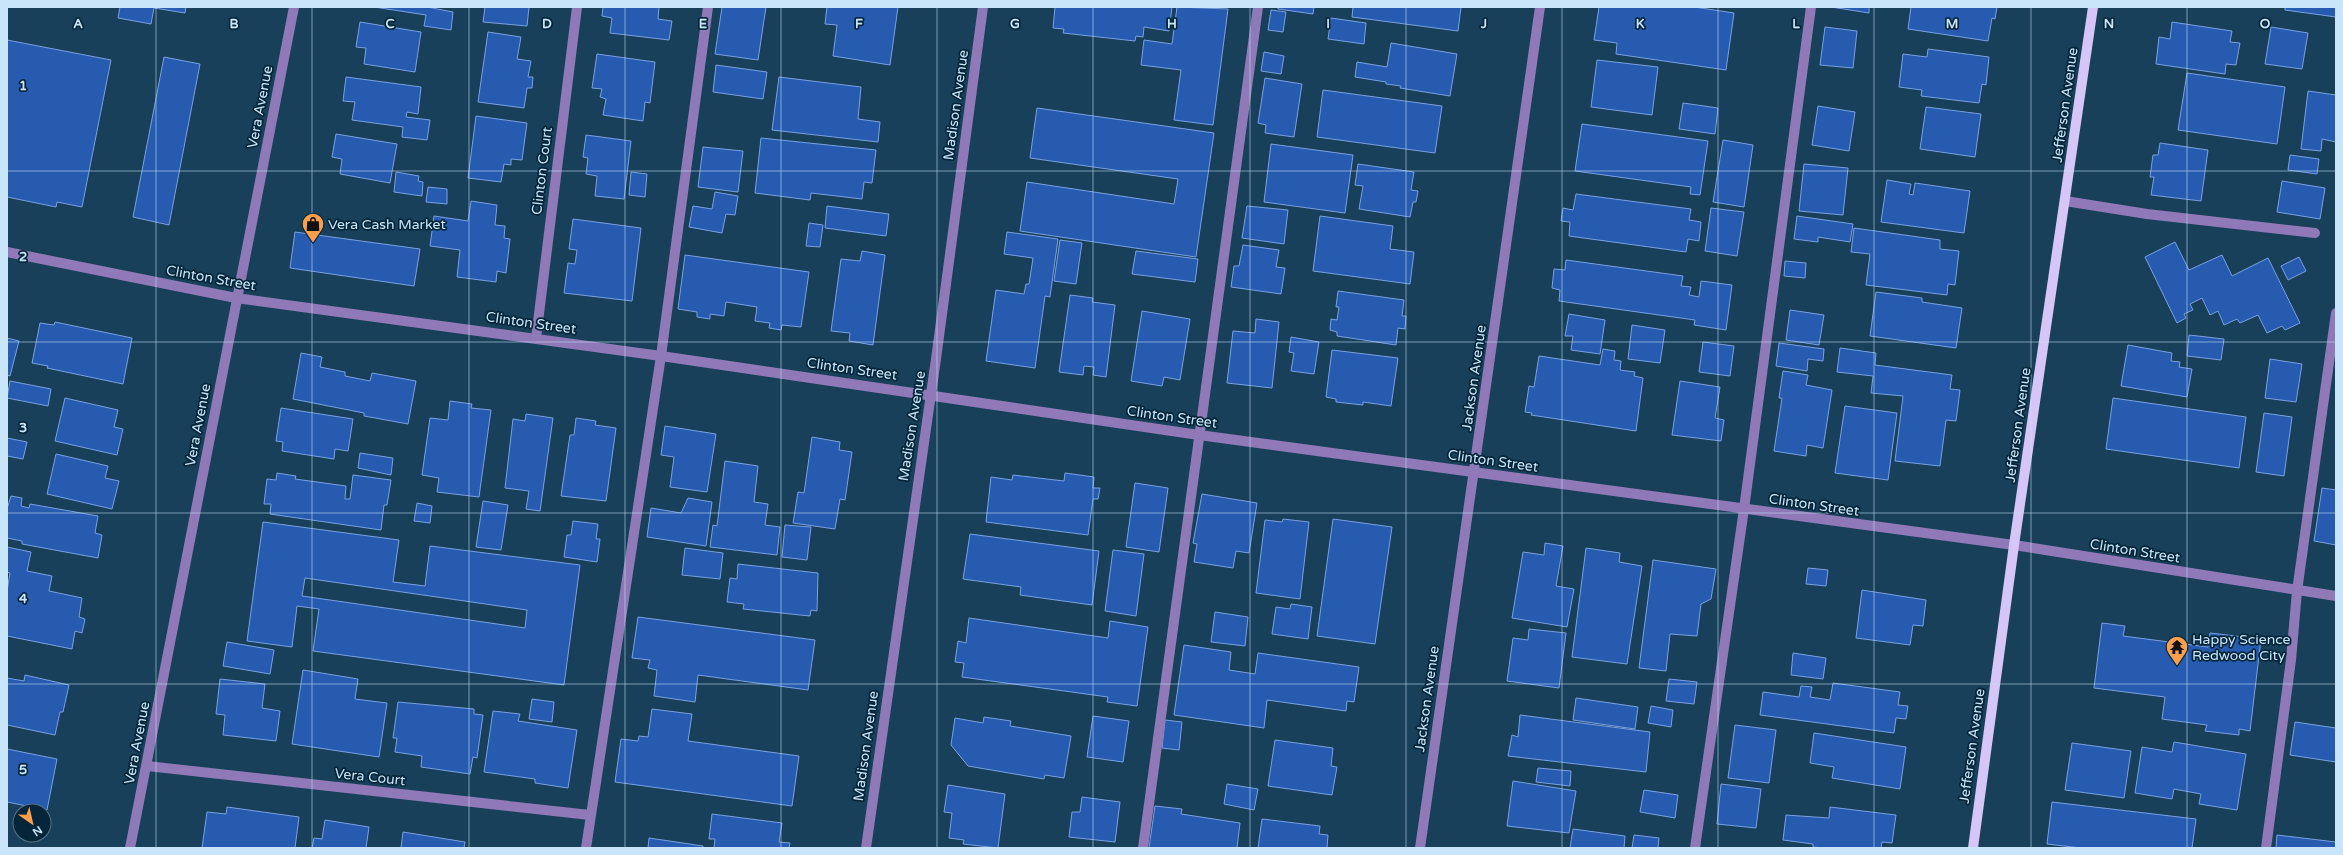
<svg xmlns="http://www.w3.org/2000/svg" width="2343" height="855" font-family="'Varela Round',sans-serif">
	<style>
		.building { fill: #275bb0; stroke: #79a1e1; fill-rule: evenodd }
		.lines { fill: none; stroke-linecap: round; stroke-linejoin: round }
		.minor { stroke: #8f79b6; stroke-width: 10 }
		.major { stroke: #d6c5f7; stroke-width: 10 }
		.grid { fill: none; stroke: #c8e5fa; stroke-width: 1; stroke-opacity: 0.55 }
		.labels { text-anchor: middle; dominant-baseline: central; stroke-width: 3.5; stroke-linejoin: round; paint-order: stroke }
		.street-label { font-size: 14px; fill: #c8e5fa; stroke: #05263a }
		.poi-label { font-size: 14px; fill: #c8e5fa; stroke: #05263a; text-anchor: start }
		.grid-label { font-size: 13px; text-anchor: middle; font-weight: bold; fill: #c8e5fa; stroke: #05263a; stroke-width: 3.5; stroke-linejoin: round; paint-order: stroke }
	</style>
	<rect width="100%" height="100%" fill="#18405a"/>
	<g class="building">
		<polygon points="120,7 186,7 185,13 154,8 151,24 118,18"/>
		<polygon points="374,7 427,7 453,12 451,30 424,26 426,15"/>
		<polygon points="485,7 529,7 527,26 483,22"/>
		<polygon points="603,7 659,7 658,19 672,21 669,40 610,33 612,18 602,16"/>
		<polygon points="722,7 766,7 758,60 715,54"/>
		<polygon points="827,7 898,7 890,65 833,56 837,25 825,24"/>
		<polygon points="1055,7 1172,7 1169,31 1144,27 1143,37 1136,36 1135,41 1063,33 1064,29 1053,28"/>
		<polygon points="1177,7 1228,9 1213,125 1174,120 1181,70 1141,65 1144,40 1172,44"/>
		<polygon points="1278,7 1314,7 1313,14 1278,9"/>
		<polygon points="1353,7 1461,7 1458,31 1352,17"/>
		<polygon points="1599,7 1694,7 1734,13 1726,70 1616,54 1617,43 1594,40"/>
		<polygon points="1831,7 1869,7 1869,13"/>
		<polygon points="1911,7 1997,7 1995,19 1992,18 1988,41 1908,29"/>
		<polygon points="2285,7 2336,7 2336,17 2285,10"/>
		<polygon points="1271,10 1286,12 1283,32 1268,30"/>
		<polygon points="1331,18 1366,23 1364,44 1328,39"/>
		<polygon points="360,22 421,32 415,72 364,64 366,48 356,47"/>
		<polygon points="2172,22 2232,31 2230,42 2240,43 2236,65 2226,64 2225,74 2156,64 2159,37 2170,39"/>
		<polygon points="1825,27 1857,31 1853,68 1820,65"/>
		<polygon points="2271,27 2308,33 2302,69 2265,64"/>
		<polygon points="488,32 521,37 517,59 531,61 528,77 533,77 532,88 527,88 524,108 478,102"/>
		<polygon points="7,40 111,60 82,207 57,202 56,207 7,197"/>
		<polygon points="1391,43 1457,54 1450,96 1400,88 1401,86 1386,84 1386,82 1355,77 1357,62 1387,67"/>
		<polygon points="1928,49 1989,57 1986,85 1982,84 1979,103 1921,96 1922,90 1899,87 1903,54 1927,57"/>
		<polygon points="1264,52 1284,56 1281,74 1261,71"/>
		<polygon points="597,54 655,62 650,103 645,102 643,121 603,115 606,99 600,97 602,89 592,88"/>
		<polygon points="164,57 200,64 169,225 133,217"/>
		<polygon points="1597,60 1658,67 1652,115 1591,107"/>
		<polygon points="716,65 767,72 763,99 713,92"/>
		<polygon points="2187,73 2285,87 2277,144 2178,130"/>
		<polygon points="346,77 421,87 418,114 407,112 406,117 430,120 427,140 402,137 403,127 352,120 355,102 343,101"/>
		<polygon points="779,77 861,87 858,119 880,122 878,142 772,130"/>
		<polygon points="1265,78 1302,84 1294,137 1265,133 1266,125 1258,123"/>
		<polygon points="1323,90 1442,106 1435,153 1317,137"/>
		<polygon points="2308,91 2336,95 2336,142 2322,139 2321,151 2301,149"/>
		<polygon points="1683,103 1718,108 1715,134 1679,129"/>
		<polygon points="1818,106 1855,112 1849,151 1812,145"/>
		<polygon points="1926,107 1981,114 1975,157 1920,149"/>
		<polygon points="1037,108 1214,133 1196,257 1020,231 1027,182 1174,204 1178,179 1030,158"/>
		<polygon points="476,116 527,123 522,160 511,159 511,165 504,164 501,182 468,178"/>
		<polygon points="1582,124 1708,141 1700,195 1690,194 1691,187 1575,171"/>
		<polygon points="336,134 397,144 390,183 340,174 342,159 332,157"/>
		<polygon points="586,135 631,141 624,199 595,196 597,176 586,174 588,158 583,157"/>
		<polygon points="761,138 876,150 872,183 864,182 862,199 811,193 810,200 755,193"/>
		<polygon points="1723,140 1753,145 1744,207 1713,202"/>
		<polygon points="2160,143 2208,150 2201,201 2151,195 2154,177 2150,177 2153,155 2158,155"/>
		<polygon points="1271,144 1353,155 1345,213 1264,202"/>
		<polygon points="703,147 743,151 738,192 698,187"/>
		<polygon points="2290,155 2319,159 2317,174 2288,170"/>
		<polygon points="1358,164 1414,172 1411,190 1418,191 1416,202 1413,202 1410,217 1359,209 1363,186 1355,185"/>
		<polygon points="1804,164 1848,168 1843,215 1799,211"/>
		<polygon points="396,172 419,176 418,181 423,182 422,196 394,192"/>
		<polygon points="631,172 647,174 645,197 629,195"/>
		<polygon points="1887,180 1911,184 1909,194 1913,195 1915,183 1970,191 1964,233 1881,222"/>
		<polygon points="2282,181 2325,188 2320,219 2277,212"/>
		<polygon points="428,187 447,189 447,204 426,202"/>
		<polygon points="715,192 738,196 735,215 726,214 722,233 689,227 693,206 712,209"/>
		<polygon points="1576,194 1691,209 1689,220 1701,222 1699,241 1688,239 1686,252 1569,236 1570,222 1561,221 1563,208 1573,210"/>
		<polygon points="471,201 497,205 495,225 505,226 504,238 510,239 506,273 497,271 496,282 457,277 460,250 430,246 434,216 468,221"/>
		<polygon points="827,206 889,214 886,236 825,228"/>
		<polygon points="1247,206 1288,210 1284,244 1242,238"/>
		<polygon points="1711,208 1744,212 1737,256 1705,251"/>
		<polygon points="1320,216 1393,226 1390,249 1414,252 1410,284 1313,271"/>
		<polygon points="1797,216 1853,224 1850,242 1818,237 1818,242 1794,239"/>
		<polygon points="573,219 641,228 632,301 564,293 568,263 575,264 577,250 569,249"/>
		<polygon points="809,223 823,225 820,247 806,246"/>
		<polygon points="1854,228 1940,240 1940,249 1959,251 1955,285 1948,284 1947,295 1866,285 1870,254 1851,252"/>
		<polygon points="295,232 420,249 414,286 290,268"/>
		<polygon points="1007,232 1058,239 1050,297 1045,296 1035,368 986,361 996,290 1024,294 1026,284 1029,284 1033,258 1004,254"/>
		<polygon points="1060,240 1082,243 1076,284 1054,281"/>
		<polygon points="2175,242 2189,270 2222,255 2232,276 2268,258 2300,323 2285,330 2282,326 2267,333 2258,315 2240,323 2237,319 2224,325 2218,311 2210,315 2202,298 2190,304 2193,310 2184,314 2186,318 2177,323 2145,257"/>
		<polygon points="1243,245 1279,250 1276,267 1285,268 1281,294 1231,287 1234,266 1239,266"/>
		<polygon points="862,251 885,255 873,345 849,341 850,333 831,331 841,259 860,261"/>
		<polygon points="1136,251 1198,259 1195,282 1132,274"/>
		<polygon points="685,255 809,272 801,327 782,325 781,330 769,328 770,323 755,321 757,307 726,302 724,316 710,314 710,319 697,317 697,312 678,309"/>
		<polygon points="2299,257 2306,271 2288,280 2281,266"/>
		<polygon points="1566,260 1683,276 1681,286 1691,287 1689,295 1699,297 1701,281 1732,285 1726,330 1694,325 1695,320 1559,301 1560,290 1552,288 1554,269 1565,270"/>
		<polygon points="1785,261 1806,263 1805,278 1784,276"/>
		<polygon points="1338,291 1404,300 1402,316 1406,316 1405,329 1398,328 1396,345 1337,336 1337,332 1330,330 1331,319 1337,320 1339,307 1336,307"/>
		<polygon points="1876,292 1922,298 1922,302 1962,308 1956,348 1870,336"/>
		<polygon points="1070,295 1093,298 1092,302 1115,305 1106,377 1093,375 1094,367 1084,366 1083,375 1059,372"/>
		<polygon points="1790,310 1824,315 1819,345 1786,340"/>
		<polygon points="1142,311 1190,319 1180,380 1164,377 1162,386 1131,381"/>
		<polygon points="1569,314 1605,320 1600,354 1571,350 1573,336 1565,336"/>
		<polygon points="1256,319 1279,322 1272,388 1227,383 1233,331 1255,333"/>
		<polygon points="55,322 132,338 123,384 47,368 48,366 32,363 40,323 54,325"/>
		<polygon points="1632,325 1665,330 1660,363 1628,359"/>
		<polygon points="2189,335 2224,339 2221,360 2187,356"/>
		<polygon points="1291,337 1319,342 1314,374 1291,371 1294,353 1289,352"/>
		<polygon points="7,338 19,341 10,376 7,375"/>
		<polygon points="1703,342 1734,346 1730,376 1699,372"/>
		<polygon points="1779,343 1824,349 1823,361 1808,359 1807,371 1776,366"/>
		<polygon points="2128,345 2172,353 2171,361 2180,362 2179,367 2192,369 2187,397 2121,386"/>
		<polygon points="1840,348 1876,353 1875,365 1952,375 1950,389 1960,390 1956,421 1946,420 1940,466 1895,461 1903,396 1871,393 1873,376 1837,372"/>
		<polygon points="1603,349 1615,351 1614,360 1621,361 1620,370 1635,372 1634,376 1643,378 1636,431 1531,415 1532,413 1525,412 1529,386 1534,387 1539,356 1600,365"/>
		<polygon points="1332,350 1398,358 1391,406 1363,402 1363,405 1336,402 1336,399 1326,397"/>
		<polygon points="301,353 322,357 320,367 345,372 345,376 370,381 372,373 416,381 408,424 364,416 364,413 293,399"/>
		<polygon points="2270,359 2302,364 2296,402 2265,398"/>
		<polygon points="1783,371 1808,375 1806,385 1832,390 1823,448 1807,445 1806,456 1774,451 1782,398 1779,398"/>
		<polygon points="10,381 51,389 48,406 7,398"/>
		<polygon points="1680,381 1720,387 1715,418 1724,420 1721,441 1672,435"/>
		<polygon points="65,398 118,410 114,427 123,429 117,455 55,441"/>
		<polygon points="2113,398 2246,417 2239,468 2106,449"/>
		<polygon points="450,401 472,404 471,408 491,410 479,497 437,492 439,478 422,475 430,418 448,420"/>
		<polygon points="1845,406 1897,413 1888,480 1835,473"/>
		<polygon points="281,408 353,419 348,451 335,449 334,459 282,451 283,442 276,441"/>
		<polygon points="2264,413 2292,417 2284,476 2256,472"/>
		<polygon points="526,414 553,418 540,511 526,509 529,491 505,488 513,419 525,421"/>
		<polygon points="576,418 596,421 595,425 616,428 606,501 561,496 570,435 574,435"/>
		<polygon points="665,426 716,434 707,492 670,487 674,457 661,455"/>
		<polygon points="812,437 840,442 839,450 852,452 845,500 840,499 835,529 793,523 798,492 804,493"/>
		<polygon points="7,438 27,442 23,459 7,456"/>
		<polygon points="360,453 393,458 391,475 358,468"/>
		<polygon points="56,454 108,466 105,478 119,481 112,509 47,494"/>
		<polygon points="725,461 758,466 754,502 768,504 765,525 780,527 777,555 710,547 713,525 717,526"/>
		<polygon points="277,473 296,476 295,479 346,486 345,499 350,499 353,475 391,480 387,505 384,505 381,530 270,514 271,504 264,504 267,479 276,480"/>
		<polygon points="1065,473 1094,477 1093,488 1100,488 1098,499 1093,499 1088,535 986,522 991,477 1012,480 1013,475 1064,481"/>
		<polygon points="1135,483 1168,488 1159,552 1126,547"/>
		<polygon points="2322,488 2336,490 2336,545 2314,541"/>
		<polygon points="1202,494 1257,503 1249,553 1236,551 1233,568 1194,562 1197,544 1193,543"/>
		<polygon points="11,496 22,498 21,506 29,508 30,504 98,516 95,533 102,535 98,558 22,544 22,541 7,538 7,509"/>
		<polygon points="688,498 712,502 706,546 647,537 651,508 681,513"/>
		<polygon points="483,501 508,505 501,550 476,547"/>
		<polygon points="417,503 432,506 430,523 414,521"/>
		<polygon points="1283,519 1309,522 1300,599 1256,593 1265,520 1282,522"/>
		<polygon points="1333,519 1392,527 1375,644 1317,636"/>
		<polygon points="573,521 598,524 596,539 600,539 597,562 564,557 567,535 571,535"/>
		<path d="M263 522 399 540 393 582 425 586 430 546 580 565 564 685 313 651 319 609 297 606 292 647 247 641ZM305 578 527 610 525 628 302 596Z"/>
		<polygon points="785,525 811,527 807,560 782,557"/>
		<polygon points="970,534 1099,551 1092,605 1020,595 1021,587 963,579"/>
		<polygon points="1545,543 1563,546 1556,586 1574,589 1567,627 1512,618 1523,552 1544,555"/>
		<polygon points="7,547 31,552 27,571 52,576 49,591 82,598 79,617 85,619 82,633 75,631 72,649 7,636 7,591 10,573 7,572"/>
		<polygon points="685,548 723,553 720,579 682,575"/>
		<polygon points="1586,548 1620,553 1619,562 1642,566 1627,664 1572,657"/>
		<polygon points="1113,550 1144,554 1136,616 1105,611"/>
		<polygon points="1653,560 1716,569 1711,599 1701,604 1697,636 1670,634 1666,671 1639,668"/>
		<polygon points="738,564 818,573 817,611 811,610 810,616 743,609 744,604 727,602 730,578 737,579"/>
		<polygon points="1808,568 1828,570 1826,586 1806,584"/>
		<polygon points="1862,590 1926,600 1923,626 1913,625 1910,645 1856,638"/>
		<polygon points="1291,604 1312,607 1308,639 1272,634 1276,607 1290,609"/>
		<polygon points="1215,612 1248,617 1245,646 1211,642"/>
		<polygon points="638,617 815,640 808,690 698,675 695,702 654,696 657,670 648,668 650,660 632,658"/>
		<polygon points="969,618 1108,638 1110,621 1148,627 1137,706 1107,702 1108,697 962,677 964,663 955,662 958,641 966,643"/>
		<polygon points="2102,623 2125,626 2123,636 2208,647 2210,633 2261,639 2250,731 2239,729 2239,735 2205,731 2207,725 2162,719 2165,697 2094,688"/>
		<polygon points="1529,629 1566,633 1559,688 1507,681 1513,638 1528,640"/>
		<polygon points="227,642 274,650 270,674 223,666"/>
		<polygon points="1184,645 1231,652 1229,670 1255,674 1258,653 1359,667 1354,702 1347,701 1346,711 1267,700 1264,728 1174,715"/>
		<polygon points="1793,653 1826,658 1823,679 1791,675"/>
		<polygon points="303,670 358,679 355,699 387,703 379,757 292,744"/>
		<polygon points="25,675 69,685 63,712 60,712 55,735 7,725 7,678 24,681"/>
		<polygon points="220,679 265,684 262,708 280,711 276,741 223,735 225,715 216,714"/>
		<polygon points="1669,679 1697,682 1694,704 1666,701"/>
		<polygon points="1833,683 1900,692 1898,705 1908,706 1906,719 1896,718 1894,733 1760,715 1763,692 1799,697 1801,686 1812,687 1810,697 1830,700"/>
		<polygon points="1576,698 1638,707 1635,729 1573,720"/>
		<polygon points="532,699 554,702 552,722 529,719"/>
		<polygon points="398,702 474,709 474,714 483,715 477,758 473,757 470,774 421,767 422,756 395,752 397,738 393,738"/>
		<polygon points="1651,706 1673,710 1671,727 1648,723"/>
		<polygon points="652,709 692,714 688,741 799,756 792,806 615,782 621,739 638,741 639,736 648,737"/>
		<polygon points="493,711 520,714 518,721 577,730 568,788 535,783 535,779 484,772"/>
		<polygon points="1520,715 1650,732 1646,772 1508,756 1512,735 1518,737"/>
		<polygon points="1093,716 1129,721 1123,762 1087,757"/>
		<polygon points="984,717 1011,721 1010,726 1071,736 1064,778 1045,775 1044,779 968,766 951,745 955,718 983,723"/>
		<polygon points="1165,720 1182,722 1179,750 1162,748"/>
		<polygon points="2295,722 2336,728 2336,762 2290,755"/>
		<polygon points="1735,725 1776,730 1769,783 1728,778"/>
		<polygon points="1814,733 1906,747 1900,789 1832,778 1834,767 1810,763"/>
		<polygon points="1275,740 1333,748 1331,766 1337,767 1332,795 1268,786"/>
		<polygon points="2174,742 2246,754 2237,810 2199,804 2201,794 2174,789 2172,799 2135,793 2142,747 2172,752"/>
		<polygon points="2072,743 2131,751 2124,798 2065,790"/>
		<polygon points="7,749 57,759 47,810 7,802"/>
		<polygon points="1538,768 1571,771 1570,786 1536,782"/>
		<polygon points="1513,781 1576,791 1569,833 1507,826"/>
		<polygon points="1227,784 1258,789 1254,810 1224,804"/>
		<polygon points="1721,784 1761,789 1756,828 1717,824"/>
		<polygon points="948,785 1005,794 998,848 963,844 964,840 949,838 952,813 944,812"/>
		<polygon points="1644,790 1678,795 1675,818 1640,812"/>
		<polygon points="1082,797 1120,802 1115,842 1069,837 1072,812 1080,812"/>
		<polygon points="2052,802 2196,819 2192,848 2081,848 2047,844"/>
		<polygon points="1155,806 1182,809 1181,814 1240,823 1237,848 1149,848"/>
		<polygon points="227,807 299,817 295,848 202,848 207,812 226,814"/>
		<polygon points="1830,807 1896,815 1892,843 1882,842 1881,848 1823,848 1813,847 1813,844 1783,840 1786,815 1829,818"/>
		<polygon points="712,814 782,823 779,842 790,843 789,848 714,848 715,839 709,839"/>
		<polygon points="1262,819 1320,826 1319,834 1328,835 1327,848 1258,848"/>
		<polygon points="325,820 369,827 366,848 312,848 314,838 322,839"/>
		<polygon points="1573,829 1625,836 1624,848 1570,848"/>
		<polygon points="403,832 465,842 464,848 401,848"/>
		<polygon points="1634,835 1659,838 1658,848 1632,848"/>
		<polygon points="2277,835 2336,842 2336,848 2276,848"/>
		<polygon points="649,838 703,846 703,848 648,848"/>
	</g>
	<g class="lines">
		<g class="minor">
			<polyline points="2065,201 2147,214 2315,233"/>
			<polyline points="7,252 236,298 661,356 1199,435 2014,545 2336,596"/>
			<polyline points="536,338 577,7"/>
			<polyline points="147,766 590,815"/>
			<polyline points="130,848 294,7"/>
			<polyline points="586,848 661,356 708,7"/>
			<polyline points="866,848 936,359 983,7"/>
			<polyline points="1143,848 1258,7"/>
			<polyline points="1420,848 1540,7"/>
			<polyline points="1695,848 1744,509 1811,7"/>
			<polyline points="2266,848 2291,660 2297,591 2336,313"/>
		</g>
		<polyline class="major" points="1973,848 2014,545 2093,7"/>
	</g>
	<path class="grid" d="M156 7V848M312 7V848M469 7V848M625 7V848M781 7V848M937 7V848M1093 7V848M1250 7V848M1406 7V848M1562 7V848M1718 7V848M1874 7V848M2031 7V848M2187 7V848M7 171H2336M7 342H2336M7 513H2336M7 684H2336"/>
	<defs>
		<g id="shop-pin" transform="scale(1.15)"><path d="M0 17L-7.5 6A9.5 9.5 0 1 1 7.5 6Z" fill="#fa9f4e" stroke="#05263a"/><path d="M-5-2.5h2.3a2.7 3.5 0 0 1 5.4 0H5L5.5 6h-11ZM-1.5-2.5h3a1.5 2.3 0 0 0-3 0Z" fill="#111"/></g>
		<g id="temple-pin" transform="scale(1.15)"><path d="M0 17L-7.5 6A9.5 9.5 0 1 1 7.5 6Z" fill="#fa9f4e" stroke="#05263a"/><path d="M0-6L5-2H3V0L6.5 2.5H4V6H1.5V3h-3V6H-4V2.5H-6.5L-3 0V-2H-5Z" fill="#111"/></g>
	</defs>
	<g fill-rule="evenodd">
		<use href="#shop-pin" x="313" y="224"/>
		<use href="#temple-pin" x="2177" y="647"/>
	</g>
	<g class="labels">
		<g class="street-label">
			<text transform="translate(956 105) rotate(-82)">Madison Avenue</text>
			<text transform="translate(2065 105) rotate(-82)">Jefferson Avenue</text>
			<text transform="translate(260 107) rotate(-79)">Vera Avenue</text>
			<text transform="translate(542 171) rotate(-83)">Clinton Court</text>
			<text transform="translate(211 278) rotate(10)">Clinton Street</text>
			<text transform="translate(531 323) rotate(8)">Clinton Street</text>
			<text transform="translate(852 369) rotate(8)">Clinton Street</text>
			<text transform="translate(1474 378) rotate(-82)">Jackson Avenue</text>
			<text transform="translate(1172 417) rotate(8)">Clinton Street</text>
			<text transform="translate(198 425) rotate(-79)">Vera Avenue</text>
			<text transform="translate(2018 425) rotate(-82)">Jefferson Avenue</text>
			<text transform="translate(912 426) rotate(-81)">Madison Avenue</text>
			<text transform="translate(1493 461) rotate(8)">Clinton Street</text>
			<text transform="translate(1814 505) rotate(8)">Clinton Street</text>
			<text transform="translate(2135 551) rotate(9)">Clinton Street</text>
			<text transform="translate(1427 699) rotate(-82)">Jackson Avenue</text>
			<text transform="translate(137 743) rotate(-79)">Vera Avenue</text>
			<text transform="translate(866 746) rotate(-82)">Madison Avenue</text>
			<text transform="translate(1972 746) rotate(-82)">Jefferson Avenue</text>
			<text transform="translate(370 777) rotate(6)">Vera Court</text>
		</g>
		<g class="poi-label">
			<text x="328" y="224">Vera Cash Market</text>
			<text x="2192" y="639">Happy Science<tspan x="2192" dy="16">Redwood City</tspan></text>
		</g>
	</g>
	<g class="grid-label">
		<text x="78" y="28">A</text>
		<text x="234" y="28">B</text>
		<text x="390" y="28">C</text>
		<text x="547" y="28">D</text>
		<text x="703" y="28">E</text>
		<text x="859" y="28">F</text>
		<text x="1015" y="28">G</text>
		<text x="1172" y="28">H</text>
		<text x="1328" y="28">I</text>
		<text x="1484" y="28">J</text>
		<text x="1640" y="28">K</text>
		<text x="1796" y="28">L</text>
		<text x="1952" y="28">M</text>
		<text x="2109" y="28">N</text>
		<text x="2265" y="28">O</text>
		<text x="23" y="90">1</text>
		<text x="23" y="261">2</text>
		<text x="23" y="432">3</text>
		<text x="23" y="603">4</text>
		<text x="23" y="774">5</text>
	</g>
	<rect width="2343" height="855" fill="none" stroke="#c8e5fa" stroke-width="16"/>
	<g transform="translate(32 823) rotate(146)"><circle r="19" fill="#05263a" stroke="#537287"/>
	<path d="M0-3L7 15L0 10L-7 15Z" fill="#fa9f4e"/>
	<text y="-6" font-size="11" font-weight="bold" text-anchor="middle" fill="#c8e5fa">N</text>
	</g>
</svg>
